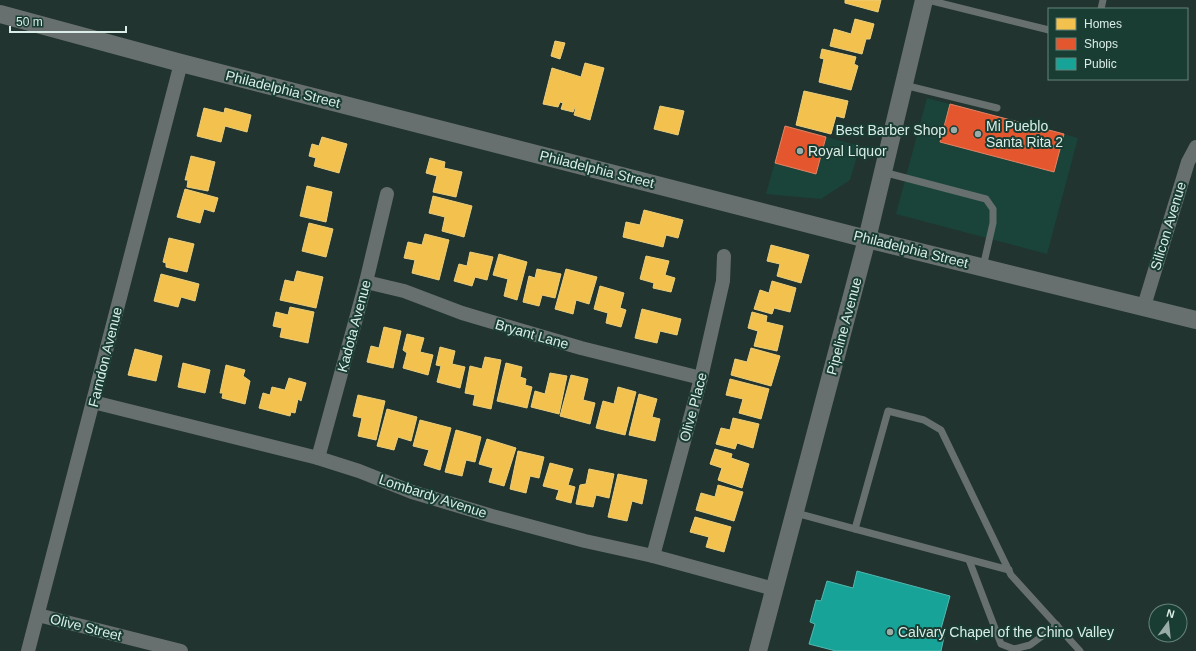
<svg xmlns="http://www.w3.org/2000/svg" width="1196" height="651" font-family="Arial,sans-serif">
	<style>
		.built { fill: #1a443a }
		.homes { fill: #f2c14e; stroke: #ebce7c }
		.shops { fill: #e4572e; stroke: #e18466 }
		.public { fill: #17a398; stroke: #52b9b0 }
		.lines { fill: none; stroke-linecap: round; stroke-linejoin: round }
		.service { stroke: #67706e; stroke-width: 7 }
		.minor { stroke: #67706e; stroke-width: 14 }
		.tertiary { stroke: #67706e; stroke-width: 18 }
		.poi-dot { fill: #99aca7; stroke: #193c33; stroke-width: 1.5 }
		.labels { text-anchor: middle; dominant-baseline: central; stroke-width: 4; stroke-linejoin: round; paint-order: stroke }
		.street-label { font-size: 14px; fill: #daede7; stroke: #193c33 }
		.poi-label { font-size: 14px; fill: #daede7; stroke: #193c33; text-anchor: start }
	</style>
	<rect width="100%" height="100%" fill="#21342f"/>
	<g class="built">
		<polygon points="927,98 1078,138 1047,254 896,214"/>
		<polygon points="785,126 860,146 850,180 821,199 766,194"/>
	</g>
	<g class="homes">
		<polygon points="845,0 881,0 878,12 845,3"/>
		<polygon points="855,19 874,24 870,39 866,39 862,54 830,46 834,29 851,34"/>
		<polygon points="555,41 565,43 560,59 551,56"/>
		<polygon points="822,49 856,57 854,64 858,66 851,90 819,82 824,59 820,58"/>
		<polygon points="585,63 604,68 590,120 574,115 576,107 575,107 573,112 561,109 563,103 560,102 558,107 543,104 552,68 581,77"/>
		<polygon points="804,91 848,101 844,118 836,116 831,134 796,125"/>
		<polygon points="660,106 684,111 678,135 654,129"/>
		<polygon points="204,108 224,113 225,108 251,115 247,132 225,126 221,142 197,136"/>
		<polygon points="322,137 347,144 339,173 314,166 316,158 309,156 312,144 319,146"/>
		<polygon points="191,156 215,162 208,191 187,187 188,180 185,180"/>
		<polygon points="430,158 445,162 444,168 462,172 456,197 433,192 437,176 426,173"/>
		<polygon points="307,186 332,192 326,222 300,216"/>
		<polygon points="185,189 218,198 214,212 204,209 200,223 177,217"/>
		<polygon points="433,196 472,206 464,237 442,231 445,217 429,213"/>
		<polygon points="644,210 683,220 678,238 666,235 663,247 623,237 626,222 640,225"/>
		<polygon points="309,223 333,229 326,257 302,251"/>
		<polygon points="425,234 449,240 439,280 412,273 415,260 404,258 408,242 422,245"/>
		<polygon points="169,238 194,244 187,272 166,267 166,263 163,262"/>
		<polygon points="771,245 809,255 801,283 777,276 780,264 767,261"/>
		<polygon points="470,252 493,257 487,280 475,277 472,286 454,281 459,264 467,266"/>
		<polygon points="499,254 527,262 517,300 504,296 508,279 493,275"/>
		<polygon points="646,256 669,261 665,275 675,278 671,292 653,288 654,283 640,279"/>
		<polygon points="537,269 561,274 555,298 542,295 539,306 523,302 529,276 535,278"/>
		<polygon points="566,269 597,277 589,304 576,300 573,314 555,309"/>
		<polygon points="297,271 323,277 316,308 280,300 285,280 294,282"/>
		<polygon points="161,274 199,284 195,301 181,297 178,307 154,301"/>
		<polygon points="772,281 796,288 790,312 774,308 772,314 754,309 760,290 769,293"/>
		<polygon points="600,286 624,293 620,308 626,310 621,327 606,323 608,313 594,309"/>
		<polygon points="290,307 314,312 308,343 280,337 282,328 273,326 276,312 288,315"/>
		<polygon points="642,309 681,319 677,335 660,331 657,343 635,338"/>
		<polygon points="752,312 767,316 766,322 783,326 777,351 754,346 758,331 748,328"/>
		<polygon points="384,327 401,331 393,368 367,362 371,346 379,348"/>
		<polygon points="407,334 424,338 420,352 433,355 428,375 403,368 407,353 403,350"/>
		<polygon points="440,347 455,351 452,364 465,367 460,388 437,382 441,366 436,365"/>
		<polygon points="751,348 780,356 771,386 731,375 735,359 747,362"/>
		<polygon points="135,349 162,356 156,381 128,375"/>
		<polygon points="485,357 501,360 491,409 473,405 475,395 465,393 470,366 482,369"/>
		<polygon points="183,363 210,370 205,393 178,387"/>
		<polygon points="506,363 522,367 520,377 526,379 525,385 532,387 527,408 497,401"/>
		<polygon points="226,365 245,370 243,376 250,381 245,404 222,398 223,393 220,393"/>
		<polygon points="550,373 567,376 559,414 531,407 535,391 545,394"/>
		<polygon points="571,375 588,379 583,400 595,403 590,424 560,416"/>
		<polygon points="289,378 306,383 301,401 298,399 295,413 291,412 290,416 259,408 263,393 270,395 272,387 285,390"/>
		<polygon points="730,379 769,389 761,419 739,413 743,399 726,395"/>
		<polygon points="618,387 636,392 625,435 596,428 603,401 614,404"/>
		<polygon points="639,394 657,399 652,417 660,419 655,441 629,435"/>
		<polygon points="358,395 385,401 376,440 358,436 362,418 353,416"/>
		<polygon points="387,409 417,417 411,441 398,437 394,450 377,446"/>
		<polygon points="733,418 759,424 753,448 737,443 735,449 716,444 721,428 730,430"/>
		<polygon points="420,420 451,428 440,470 424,465 429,450 413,446"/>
		<polygon points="456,430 481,437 475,462 466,460 462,476 445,472"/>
		<polygon points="487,439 516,448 504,486 489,482 493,468 479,464"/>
		<polygon points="715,449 732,454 731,458 749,464 742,488 718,480 722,468 710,464"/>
		<polygon points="518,451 544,457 539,478 530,476 526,493 510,489"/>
		<polygon points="550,463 573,469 568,485 575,487 571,503 556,499 559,490 543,486"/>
		<polygon points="589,469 614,474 609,498 596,495 593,507 576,504 580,485 586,484"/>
		<polygon points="618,474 647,480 642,504 632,501 627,521 608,517"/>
		<polygon points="718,485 743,492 734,521 696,510 701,493 715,497"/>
		<polygon points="695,517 731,527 724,552 706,547 709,537 690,532"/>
	</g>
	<g class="shops">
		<polygon points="950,104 1064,134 1054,172 940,142"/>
		<polygon points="785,126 826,137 816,174 775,163"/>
	</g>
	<polygon class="public" points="857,571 950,596 939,636 944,637 941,651 836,651 809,644 815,624 810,622 816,600 821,601 827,581 853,588"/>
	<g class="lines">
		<g class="service">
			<polyline points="928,0 1049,30"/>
			<polyline points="1101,9 1103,0"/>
			<polyline points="904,85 997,108"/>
			<polyline points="883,172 986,199 993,209 993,223 983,267"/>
			<polyline points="796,513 855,529 888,411 924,420 941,430 1011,575 1080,651"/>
			<polyline points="855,529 1009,570"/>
			<polyline points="969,560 1001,644 1014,649 1030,645 1057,625"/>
		</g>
		<g class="minor">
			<polyline points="366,282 404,291 462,313 516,329 581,348 701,378"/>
			<polyline points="1144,306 1188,162 1196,147"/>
			<polyline points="93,402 318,458 359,471 412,492 492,516 585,541 653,556 774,589"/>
			<polyline points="318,458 366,282 387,194"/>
			<polyline points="653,556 701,378 723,281 724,256"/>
			<polyline points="38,615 181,651"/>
			<polyline points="28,651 181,63"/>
		</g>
		<g class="tertiary">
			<polyline points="0,14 181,63 867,239 1196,320"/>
			<polyline points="758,651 867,239 924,0"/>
		</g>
	</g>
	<g class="poi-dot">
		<circle cx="954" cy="130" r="4"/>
		<circle cx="978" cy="134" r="4"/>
		<circle cx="800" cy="151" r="4"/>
		<circle cx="890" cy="632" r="4"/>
	</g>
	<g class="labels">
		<g class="street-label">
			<text transform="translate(283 89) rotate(14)">Philadelphia Street</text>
			<text transform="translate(597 169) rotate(14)">Philadelphia Street</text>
			<text transform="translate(1168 226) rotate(-73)">Silicon Avenue</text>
			<text transform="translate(911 249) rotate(14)">Philadelphia Street</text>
			<text transform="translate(354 326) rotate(-75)">Kadota Avenue</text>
			<text transform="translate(844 326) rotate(-75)">Pipeline Avenue</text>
			<text transform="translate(532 334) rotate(16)">Bryant Lane</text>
			<text transform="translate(105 357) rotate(-76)">Farndon Avenue</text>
			<text transform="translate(693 407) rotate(-75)">Olive Place</text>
			<text transform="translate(433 496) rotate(18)">Lombardy Avenue</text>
			<text transform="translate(86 627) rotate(14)">Olive Street</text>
		</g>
		<g class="poi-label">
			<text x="986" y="126">Mi Pueblo<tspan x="986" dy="16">Santa Rita 2</tspan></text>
			<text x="946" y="130" text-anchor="end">Best Barber Shop</text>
			<text x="808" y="151">Royal Liquor</text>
			<text x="898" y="632">Calvary Chapel of the Chino Valley</text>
		</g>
	</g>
	<rect x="1048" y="8" width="140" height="72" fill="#193c33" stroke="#66837b"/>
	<rect x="1056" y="18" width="20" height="12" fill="#f2c14e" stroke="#66837b"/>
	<text x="1084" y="28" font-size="12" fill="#daede7">Homes</text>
	<rect x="1056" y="38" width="20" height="12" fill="#e4572e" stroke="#66837b"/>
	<text x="1084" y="48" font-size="12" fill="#daede7">Shops</text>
	<rect x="1056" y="58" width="20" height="12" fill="#17a398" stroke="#66837b"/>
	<text x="1084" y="68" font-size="12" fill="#daede7">Public</text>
	<g transform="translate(1168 623) rotate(15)"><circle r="19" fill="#193c33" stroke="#66837b"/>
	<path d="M0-3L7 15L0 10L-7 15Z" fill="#99aca7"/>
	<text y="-6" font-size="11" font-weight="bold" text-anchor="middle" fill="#daede7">N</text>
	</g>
	<path d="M10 26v6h116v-6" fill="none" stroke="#daede7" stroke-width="2"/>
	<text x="16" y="26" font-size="12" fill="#daede7" stroke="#193c33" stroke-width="3" paint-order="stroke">50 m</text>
</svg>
